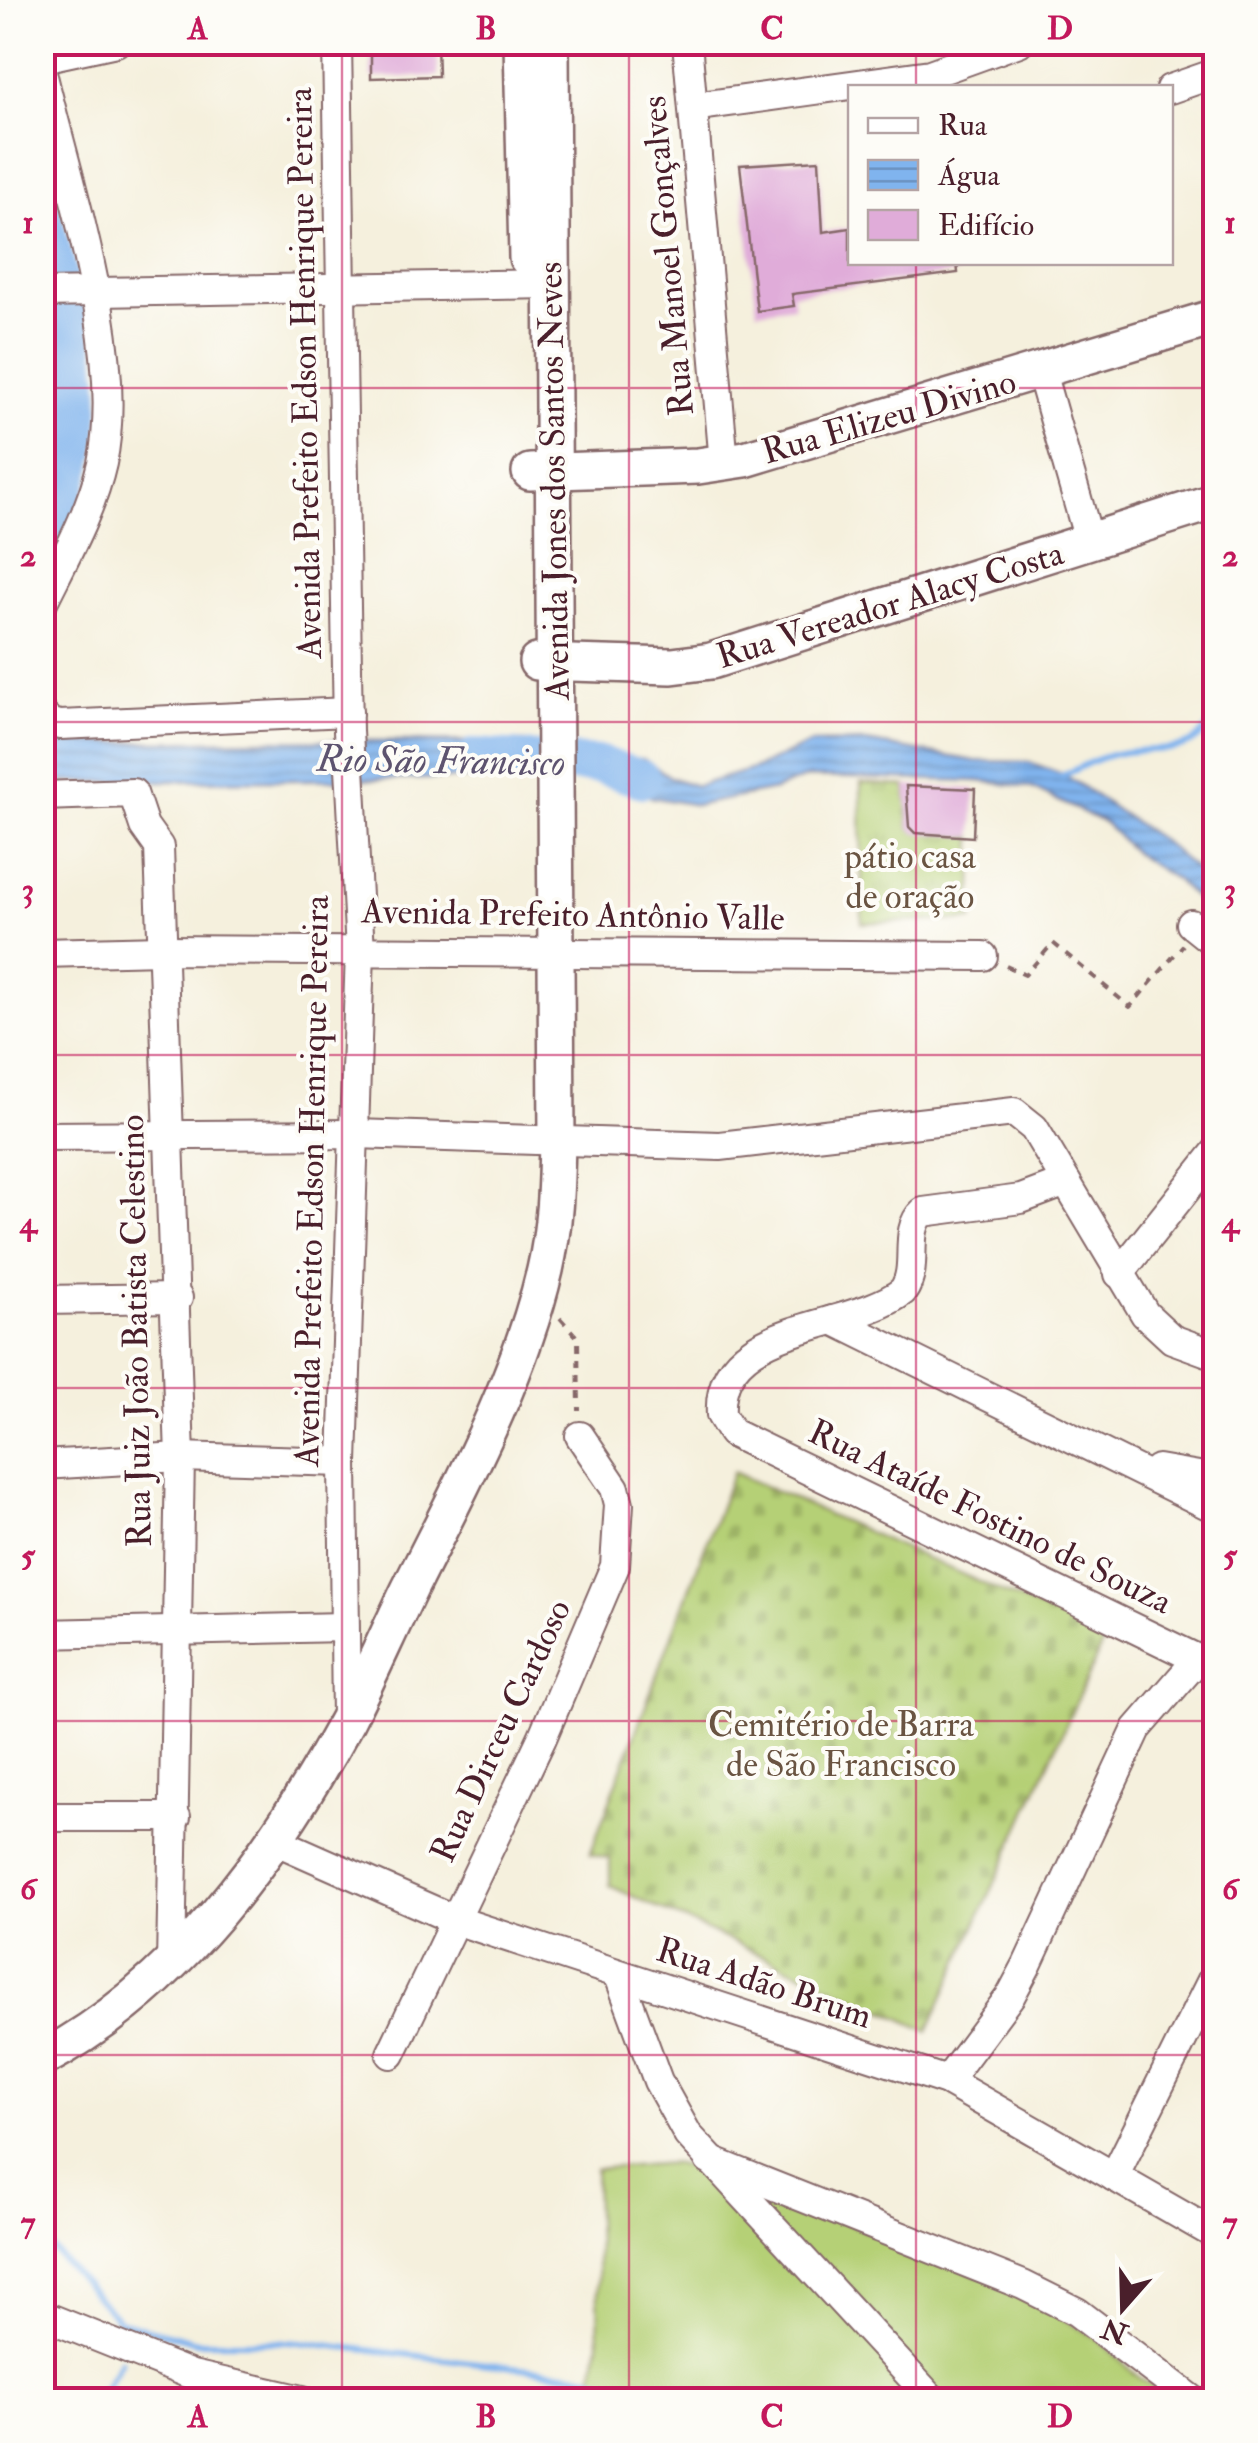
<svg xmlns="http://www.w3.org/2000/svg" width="1258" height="2443" font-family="'IM FELL Double Pica',serif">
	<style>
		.grass { fill: #b5d076; stroke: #807850; stroke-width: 2.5 }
		.cemetery { fill: url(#cemetery-stones); stroke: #807850; stroke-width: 2.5 }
		.park { fill: url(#park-tufts); stroke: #807850; stroke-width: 2.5 }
		.water { fill: url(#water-rules); stroke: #656a8c; stroke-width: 2.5 }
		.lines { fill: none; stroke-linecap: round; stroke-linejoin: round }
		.stream { stroke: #80b4ee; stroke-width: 6 }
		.river { stroke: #80b4ee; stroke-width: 38 }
		.building { fill: #e0acd9 }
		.minor-casing { stroke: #866869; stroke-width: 32 }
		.major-casing { stroke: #866869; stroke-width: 40 }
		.path { stroke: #866869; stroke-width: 4; stroke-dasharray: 8 8; stroke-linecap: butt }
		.minor { stroke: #fff; stroke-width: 28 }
		.major { stroke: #fff; stroke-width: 35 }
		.grid { fill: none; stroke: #c2185b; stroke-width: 2.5; stroke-opacity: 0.55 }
		.labels { text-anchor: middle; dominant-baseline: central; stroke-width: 8; stroke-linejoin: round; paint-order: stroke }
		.street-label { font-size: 35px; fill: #4a1f2b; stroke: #fdfcf7 }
		.park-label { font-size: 35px; fill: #6a5442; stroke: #fdfcf7 }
		.water-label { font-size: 38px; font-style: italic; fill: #5d536f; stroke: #fdfcf7 }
		.neatline { fill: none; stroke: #c2185b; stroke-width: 4 }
		.grid-label { font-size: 32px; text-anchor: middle; font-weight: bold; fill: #c2185b }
	</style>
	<defs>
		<pattern id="cemetery-stones" width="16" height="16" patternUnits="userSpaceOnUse" patternTransform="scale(2.5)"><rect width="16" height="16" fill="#b5d076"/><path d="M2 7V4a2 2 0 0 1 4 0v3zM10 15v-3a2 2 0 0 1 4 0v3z" fill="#9db266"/></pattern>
		<pattern id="park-tufts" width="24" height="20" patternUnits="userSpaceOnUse" patternTransform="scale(2.5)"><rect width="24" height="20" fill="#b5d076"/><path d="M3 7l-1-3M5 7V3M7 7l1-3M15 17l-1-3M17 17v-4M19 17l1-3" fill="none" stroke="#9db266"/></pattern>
		<pattern id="water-rules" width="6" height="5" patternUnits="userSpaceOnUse" patternTransform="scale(2.5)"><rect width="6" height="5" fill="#80b4ee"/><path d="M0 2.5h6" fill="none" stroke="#6b92c1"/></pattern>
	</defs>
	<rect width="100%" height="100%" fill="#fdfcf7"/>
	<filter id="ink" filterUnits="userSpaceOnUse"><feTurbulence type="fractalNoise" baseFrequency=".01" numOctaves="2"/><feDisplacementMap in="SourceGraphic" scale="20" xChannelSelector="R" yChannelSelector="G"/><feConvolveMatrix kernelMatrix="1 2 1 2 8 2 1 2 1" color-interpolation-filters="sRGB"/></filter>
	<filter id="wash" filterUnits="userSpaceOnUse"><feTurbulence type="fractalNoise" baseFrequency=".0048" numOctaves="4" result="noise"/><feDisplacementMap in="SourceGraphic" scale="40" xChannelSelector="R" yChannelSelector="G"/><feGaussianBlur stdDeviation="2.25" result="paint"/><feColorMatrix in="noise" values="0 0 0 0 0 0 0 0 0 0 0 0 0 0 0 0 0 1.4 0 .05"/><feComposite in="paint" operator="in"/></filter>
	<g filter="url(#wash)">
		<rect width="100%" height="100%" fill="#f5f0dd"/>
		<polygon class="grass" points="671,2163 719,2173 1008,2286 1098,2339 1142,2380 1181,2400 589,2400 599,2343 595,2169"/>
		<polygon class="cemetery" points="733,1472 1105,1638 928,2031 610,1886 610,1859 590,1854"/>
		<polygon class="park" points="861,783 906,786 909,827 915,832 973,837 972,920 862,923"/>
		<g class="water">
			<polygon points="262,740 525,742 525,778 43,782 43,743"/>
			<polygon points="866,742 975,761 1029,762 1065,775 1161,840 1215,886 1215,917 1175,879 1134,853 1105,823 1030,787 979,781 807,777 775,790 697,805 651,797 631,780 594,779 595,758 643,759 672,778 696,786 753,769 812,743"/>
		</g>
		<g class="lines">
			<g class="stream">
				<path d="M1059 777C1078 769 1099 756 1120 753 1163 745 1194 761 1216 713"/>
				<polyline points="42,2238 119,2321 197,2342 299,2342 590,2376 651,2400"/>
				<polyline points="98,2400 121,2361"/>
			</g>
			<g class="river">
				<path d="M42 211C73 334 111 421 42 541"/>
				<polyline points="475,757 600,765 642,779"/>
			</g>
		</g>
		<g id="blocks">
			<g class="building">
				<polygon points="371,42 437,42 438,76 371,78"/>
				<polygon points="819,160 823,232 850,228 850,262 957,262 958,273 792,294 794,306 757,311 740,165"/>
				<polygon points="906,786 975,789 973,837 915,833 909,827"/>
			</g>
		</g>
	</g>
	<g filter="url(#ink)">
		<use href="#blocks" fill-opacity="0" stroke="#866869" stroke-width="2.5"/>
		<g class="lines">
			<g class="minor-casing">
				<g id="minor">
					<polyline points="337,42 348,731 360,951 343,1462 346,1719"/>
					<polyline points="687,42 724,463"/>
					<polyline points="42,58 116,42"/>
					<path d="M42 72C68 183 126 352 102 463 91 512 64 559 42 604"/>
					<polyline points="1170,89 1216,73"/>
					<polyline points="693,107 930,74 1019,42"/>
					<polyline points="42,293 550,284"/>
					<polyline points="1041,372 1090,544"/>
					<polyline points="42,393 44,414"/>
					<polyline points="42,714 50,723 60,725 348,712"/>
					<polyline points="42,796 133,793 144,826 159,847 180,1457 171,1966"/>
					<polyline points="1191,924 1216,944"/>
					<polyline points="42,953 162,950 983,956"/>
					<polyline points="42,1136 356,1134 720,1146 1014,1112 1034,1128 1145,1314 1172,1339 1216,1355"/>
					<path d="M1066 1182 1021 1199 923 1212C902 1231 920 1267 903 1291 852 1332 715 1320 721 1415L732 1433 1216 1668"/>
					<polyline points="1119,1274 1216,1152"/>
					<polyline points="42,1300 178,1298"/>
					<polyline points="833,1320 1216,1509"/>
					<polyline points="42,1465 180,1457 343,1462"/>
					<polyline points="1158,1469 1216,1479"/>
					<polyline points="42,1634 344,1627"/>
					<polyline points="42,1817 176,1817"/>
					<polyline points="272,1839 455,1920 947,2081 1216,2235"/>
					<polyline points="619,1976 658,2081 688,2135 933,2400"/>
					<polyline points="391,2054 542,1738 615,1566 619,1504 615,1488 580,1436"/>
					<polyline points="947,2081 1011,1995 1027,1965 1137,1729 1197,1660"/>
					<polyline points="709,2160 1023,2285 1077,2312 1193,2400"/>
					<polyline points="1114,2177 1216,1972"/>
					<polyline points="42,2315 192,2375 303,2400"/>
				</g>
			</g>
			<g class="major-casing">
				<g id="major">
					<polyline points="522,42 527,258"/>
					<polyline points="530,472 698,466 745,459 1216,317"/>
					<polyline points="537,662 672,666 711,661 1216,501"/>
					<path d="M42 2059C178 1987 275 1853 347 1720 369 1677 388 1633 409 1590 460 1488 519 1381 545 1270 555 1227 556 1185 557 1142L551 42"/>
				</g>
			</g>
			<g class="path">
				<polyline points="1006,966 1025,975 1053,943 1130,1007 1183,945"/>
				<polyline points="560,1318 578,1338 579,1411"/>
			</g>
			<use href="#minor" class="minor"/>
			<use href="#major" class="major"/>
		</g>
	</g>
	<path class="grid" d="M342 42V2400M629 42V2400M916 42V88M916 262V2400M42 388H1216M42 722H1216M42 1055H1216M42 1388H1216M42 1721H1216M42 2055H1216"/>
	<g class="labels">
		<g class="street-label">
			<text transform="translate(668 256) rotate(-95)">Rua Manoel Gonçalves</text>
			<text transform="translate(305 373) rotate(-91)">Avenida Prefeito Edson Henrique Pereira</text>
			<text transform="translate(889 417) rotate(-16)">Rua Elizeu Divino</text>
			<text transform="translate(554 481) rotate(-91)">Avenida Jones dos Santos Neves</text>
			<text transform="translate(890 605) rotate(-17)">Rua Vereador Alacy Costa</text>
			<text transform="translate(573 915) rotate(1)">Avenida Prefeito Antônio Valle</text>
			<text transform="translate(312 1181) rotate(-89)">Avenida Prefeito Edson Henrique Pereira</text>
			<text transform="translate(136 1331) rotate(-91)">Rua Juiz João Batista Celestino</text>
			<text transform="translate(990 1517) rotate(26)">Rua Ataíde Fostino de Souza</text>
			<text transform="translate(501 1731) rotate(-65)">Rua Dirceu Cardoso</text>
			<text transform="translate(764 1983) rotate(18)">Rua Adão Brum</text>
		</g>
		<g class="park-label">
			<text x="910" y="857">pátio casa<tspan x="910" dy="40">de oração</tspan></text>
			<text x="841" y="1725">Cemitério de Barra<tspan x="841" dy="40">de São Francisco</tspan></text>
		</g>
		<g class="water-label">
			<text transform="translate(441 761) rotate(1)">Rio São Francisco</text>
		</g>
	</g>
	<rect width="1258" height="2443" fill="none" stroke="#fdfcf7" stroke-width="110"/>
	<rect x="848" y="85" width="325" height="180" fill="#fdfcf7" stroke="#b5a4a5" stroke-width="2.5"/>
	<rect x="868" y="118" width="50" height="15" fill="#ffffff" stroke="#b5a4a5" stroke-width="2.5"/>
	<text x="938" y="135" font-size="30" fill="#4a1f2b">Rua</text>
	<rect x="868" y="160" width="50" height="30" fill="url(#water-rules)" stroke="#b5a4a5" stroke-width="2.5"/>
	<text x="938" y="185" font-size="30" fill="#4a1f2b">Água</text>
	<rect x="868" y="210" width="50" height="30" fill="#e0acd9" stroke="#b5a4a5" stroke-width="2.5"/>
	<text x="938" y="235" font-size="30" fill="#4a1f2b">Edifício</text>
	<g transform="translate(1123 2308) rotate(200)" stroke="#fdfcf7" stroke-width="8" paint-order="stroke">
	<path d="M0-8L18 38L0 25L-18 38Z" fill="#4a1f2b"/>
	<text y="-15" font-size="28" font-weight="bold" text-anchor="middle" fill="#4a1f2b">N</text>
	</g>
	<rect x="55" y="55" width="1148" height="2333" class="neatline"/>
	<g class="grid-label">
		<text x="198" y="39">A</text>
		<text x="486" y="39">B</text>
		<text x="772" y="39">C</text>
		<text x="1060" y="39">D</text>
		<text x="28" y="233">1</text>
		<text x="1230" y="233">1</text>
		<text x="28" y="566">2</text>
		<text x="1230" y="566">2</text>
		<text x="28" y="900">3</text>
		<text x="1230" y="900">3</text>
		<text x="28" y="1233">4</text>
		<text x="1230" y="1233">4</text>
		<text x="28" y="1566">5</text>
		<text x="1230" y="1566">5</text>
		<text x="28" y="1899">6</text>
		<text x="1230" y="1899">6</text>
		<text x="28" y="2233">7</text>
		<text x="1230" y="2233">7</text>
		<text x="198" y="2427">A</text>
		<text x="486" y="2427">B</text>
		<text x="772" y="2427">C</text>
		<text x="1060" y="2427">D</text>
	</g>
</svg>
